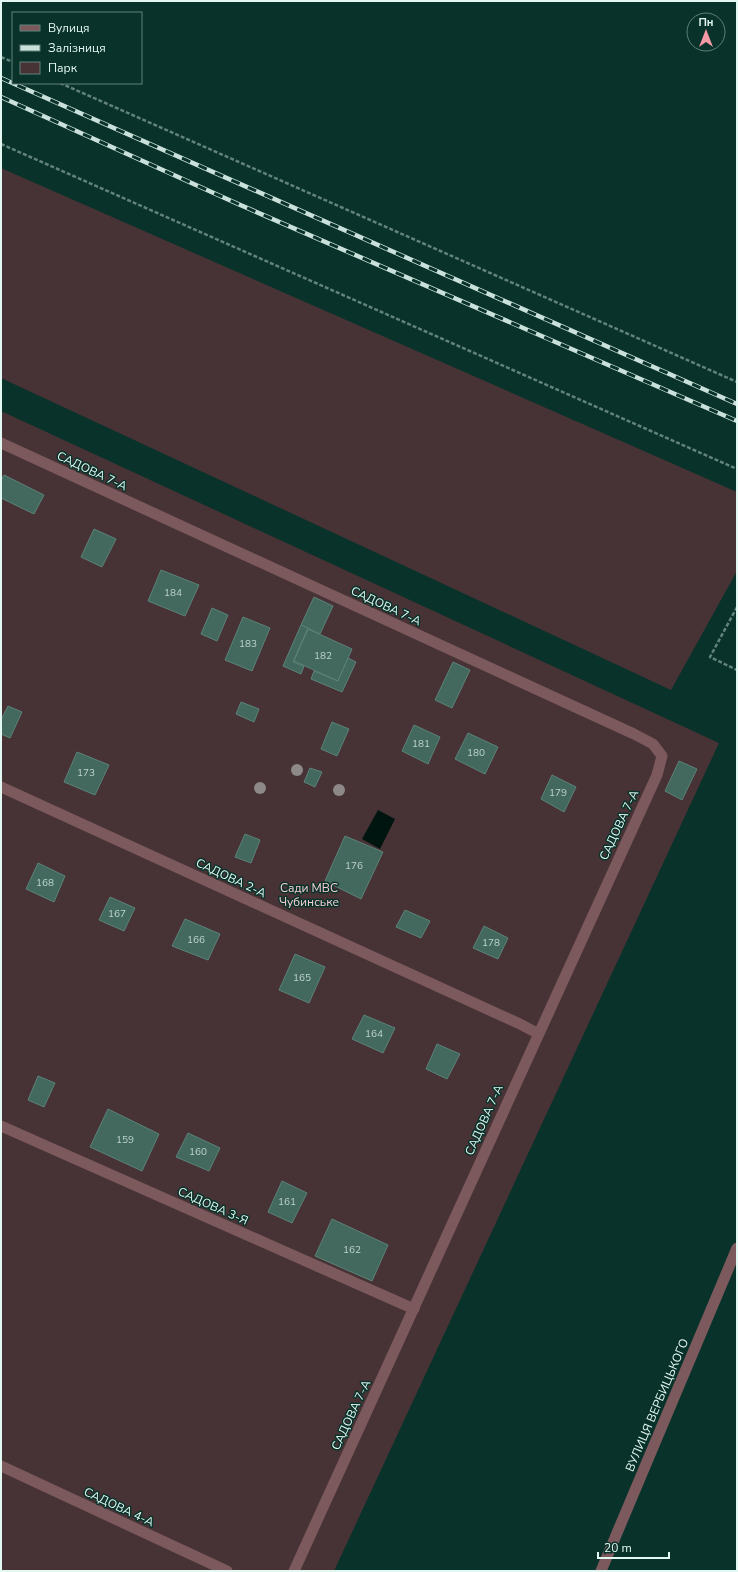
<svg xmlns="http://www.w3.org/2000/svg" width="738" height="1572" font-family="'Nunito Sans',sans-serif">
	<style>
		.green { fill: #473335 }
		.water { fill: #001510 }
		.building { fill: #43685e; stroke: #5b8379 }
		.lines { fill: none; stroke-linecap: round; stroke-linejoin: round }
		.path { stroke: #62837c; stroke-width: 2.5; stroke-dasharray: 4 2; stroke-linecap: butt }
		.minor { stroke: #7c595d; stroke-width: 11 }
		.rail-casing { stroke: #cae1db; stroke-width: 4.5 }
		.rail { stroke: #09322a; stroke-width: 3; stroke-dasharray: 9; stroke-linecap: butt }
		.tree { fill: #8c8988 }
		.labels { text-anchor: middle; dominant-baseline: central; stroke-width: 3; stroke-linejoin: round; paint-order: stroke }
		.number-label { font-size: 10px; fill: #bbd4cd }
		.street-label { font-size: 12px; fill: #e3f8f2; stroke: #09322a }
		.park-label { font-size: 12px; fill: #f8d0d4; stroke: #09322a }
	</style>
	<rect width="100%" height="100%" fill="#09322a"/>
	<g class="green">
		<polygon points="1,168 737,492 737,571 671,690 1,378"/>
		<polygon points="1,411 719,743 334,1571 1,1571"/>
	</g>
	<polygon class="water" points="378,810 395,819 380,849 362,839"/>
	<g class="building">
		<polygon points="4,475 44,495 34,514 1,498 1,480"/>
		<polygon points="94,529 116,539 102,567 81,557"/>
		<polygon points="161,570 199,585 185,616 148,601"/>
		<polygon points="314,597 333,606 320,634 301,625"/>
		<polygon points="212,608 228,615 217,641 201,634"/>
		<polygon points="243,617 270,628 252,671 225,660"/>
		<polygon points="301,625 308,628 293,662 304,666 301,674 283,666"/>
		<polygon points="308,629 352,649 338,681 294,661"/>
		<polygon points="348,658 356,662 342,692 311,679 314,671 338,681"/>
		<polygon points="453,662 470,670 452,708 435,700"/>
		<polygon points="241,702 259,709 254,722 236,714"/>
		<polygon points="8,706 22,712 10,738 1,734 1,720"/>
		<polygon points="332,722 349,729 337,756 321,749"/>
		<polygon points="414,725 440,737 428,764 402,751"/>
		<polygon points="468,733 498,747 485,774 455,759"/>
		<polygon points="77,752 109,765 95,795 64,782"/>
		<polygon points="679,761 697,769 682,800 665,791"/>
		<polygon points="310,768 322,772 315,787 304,782"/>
		<polygon points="552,775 576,787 564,812 541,799"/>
		<polygon points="245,834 260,840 251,863 235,857"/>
		<polygon points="345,836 383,852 361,899 325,881"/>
		<polygon points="38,863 65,876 54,902 26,889"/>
		<polygon points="110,897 135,908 124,931 99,920"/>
		<polygon points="405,910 430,921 421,938 396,927"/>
		<polygon points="185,919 220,934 208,960 172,946"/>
		<polygon points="484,926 508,938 498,959 473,948"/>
		<polygon points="295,954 325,967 309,1003 279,990"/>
		<polygon points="364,1015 395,1028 383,1053 352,1039"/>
		<polygon points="437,1044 460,1054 447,1079 426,1069"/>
		<polygon points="38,1076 55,1083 44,1107 28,1100"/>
		<polygon points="108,1109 159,1134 142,1171 90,1147"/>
		<polygon points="188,1133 220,1148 209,1171 176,1157"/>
		<polygon points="282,1181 307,1193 292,1223 268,1212"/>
		<polygon points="332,1219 388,1245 372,1281 315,1256"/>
	</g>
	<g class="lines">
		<g class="path">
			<polyline points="1,57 13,62"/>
			<polyline points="60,83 737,382"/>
			<polyline points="1,144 737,469"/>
			<polyline points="737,607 710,657 737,670"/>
		</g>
		<g class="minor">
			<path d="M1 443 634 734 653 744 662 756 657 775C534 1040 416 1306 294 1571"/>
			<polyline points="1,787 520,1024 537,1033"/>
			<polyline points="1,1126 414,1309"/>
			<polyline points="1,1466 227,1571"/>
			<polyline points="601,1571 737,1248"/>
		</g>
		<g class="rail-casing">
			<g id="rail">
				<polyline points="1,78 737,404"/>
				<polyline points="1,97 238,204 737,421"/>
			</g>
		</g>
		<use href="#rail" class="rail"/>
	</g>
	<g class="tree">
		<circle cx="297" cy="770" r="6"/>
		<circle cx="260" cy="788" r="6"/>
		<circle cx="339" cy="790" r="6"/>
	</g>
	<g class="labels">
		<g class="number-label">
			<text x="173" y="593">184</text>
			<text x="248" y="644">183</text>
			<text x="323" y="656">182</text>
			<text x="421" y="744">181</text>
			<text x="476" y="753">180</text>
			<text x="86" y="773">173</text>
			<text x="558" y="793">179</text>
			<text x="354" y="866">176</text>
			<text x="45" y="883">168</text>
			<text x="117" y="914">167</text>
			<text x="196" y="940">166</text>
			<text x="491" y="943">178</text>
			<text x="302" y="978">165</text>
			<text x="374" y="1034">164</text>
			<text x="125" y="1140">159</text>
			<text x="198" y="1152">160</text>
			<text x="287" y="1202">161</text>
			<text x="352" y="1250">162</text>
		</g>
		<g class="street-label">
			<text transform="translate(92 471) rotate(25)">САДОВА 7-А</text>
			<text transform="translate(386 606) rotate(25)">САДОВА 7-А</text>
			<text transform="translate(619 825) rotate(-65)">САДОВА 7-А</text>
			<text transform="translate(231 878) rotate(25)">САДОВА 2-А</text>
			<text transform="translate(484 1120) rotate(-66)">САДОВА 7-А</text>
			<text transform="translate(213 1206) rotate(24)">САДОВА 3-Я</text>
			<text transform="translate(657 1405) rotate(-67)">ВУЛИЦЯ ВЕРБИЦЬКОГО</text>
			<text transform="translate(351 1415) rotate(-65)">САДОВА 7-А</text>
			<text transform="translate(119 1507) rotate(25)">САДОВА 4-А</text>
		</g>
		<g class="park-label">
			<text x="309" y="888">Сади МВС<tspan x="309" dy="14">Чубинське</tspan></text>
		</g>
	</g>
	<rect width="738" height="1572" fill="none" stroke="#e3f8f2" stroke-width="4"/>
	<rect x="12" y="12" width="130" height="72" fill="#09322a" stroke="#60817a"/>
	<rect x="20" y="25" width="20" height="6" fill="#7c595d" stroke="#60817a"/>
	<text x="48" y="32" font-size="12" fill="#e3f8f2">Вулиця</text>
	<rect x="20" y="45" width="20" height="6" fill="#cae1db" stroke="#60817a"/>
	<text x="48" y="52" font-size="12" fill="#e3f8f2">Залізниця</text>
	<rect x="20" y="62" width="20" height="12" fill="#473335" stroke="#60817a"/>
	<text x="48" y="72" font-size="12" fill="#e3f8f2">Парк</text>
	<g transform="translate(706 32)"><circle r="19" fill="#09322a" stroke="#60817a"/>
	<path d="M0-3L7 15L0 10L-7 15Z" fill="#f49aa6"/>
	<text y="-6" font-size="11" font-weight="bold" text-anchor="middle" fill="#e3f8f2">Пн</text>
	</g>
	<path d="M598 1552v6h71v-6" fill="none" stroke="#e3f8f2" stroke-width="2"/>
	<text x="604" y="1552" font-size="12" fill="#e3f8f2" stroke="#09322a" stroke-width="3" paint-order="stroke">20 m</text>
</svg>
